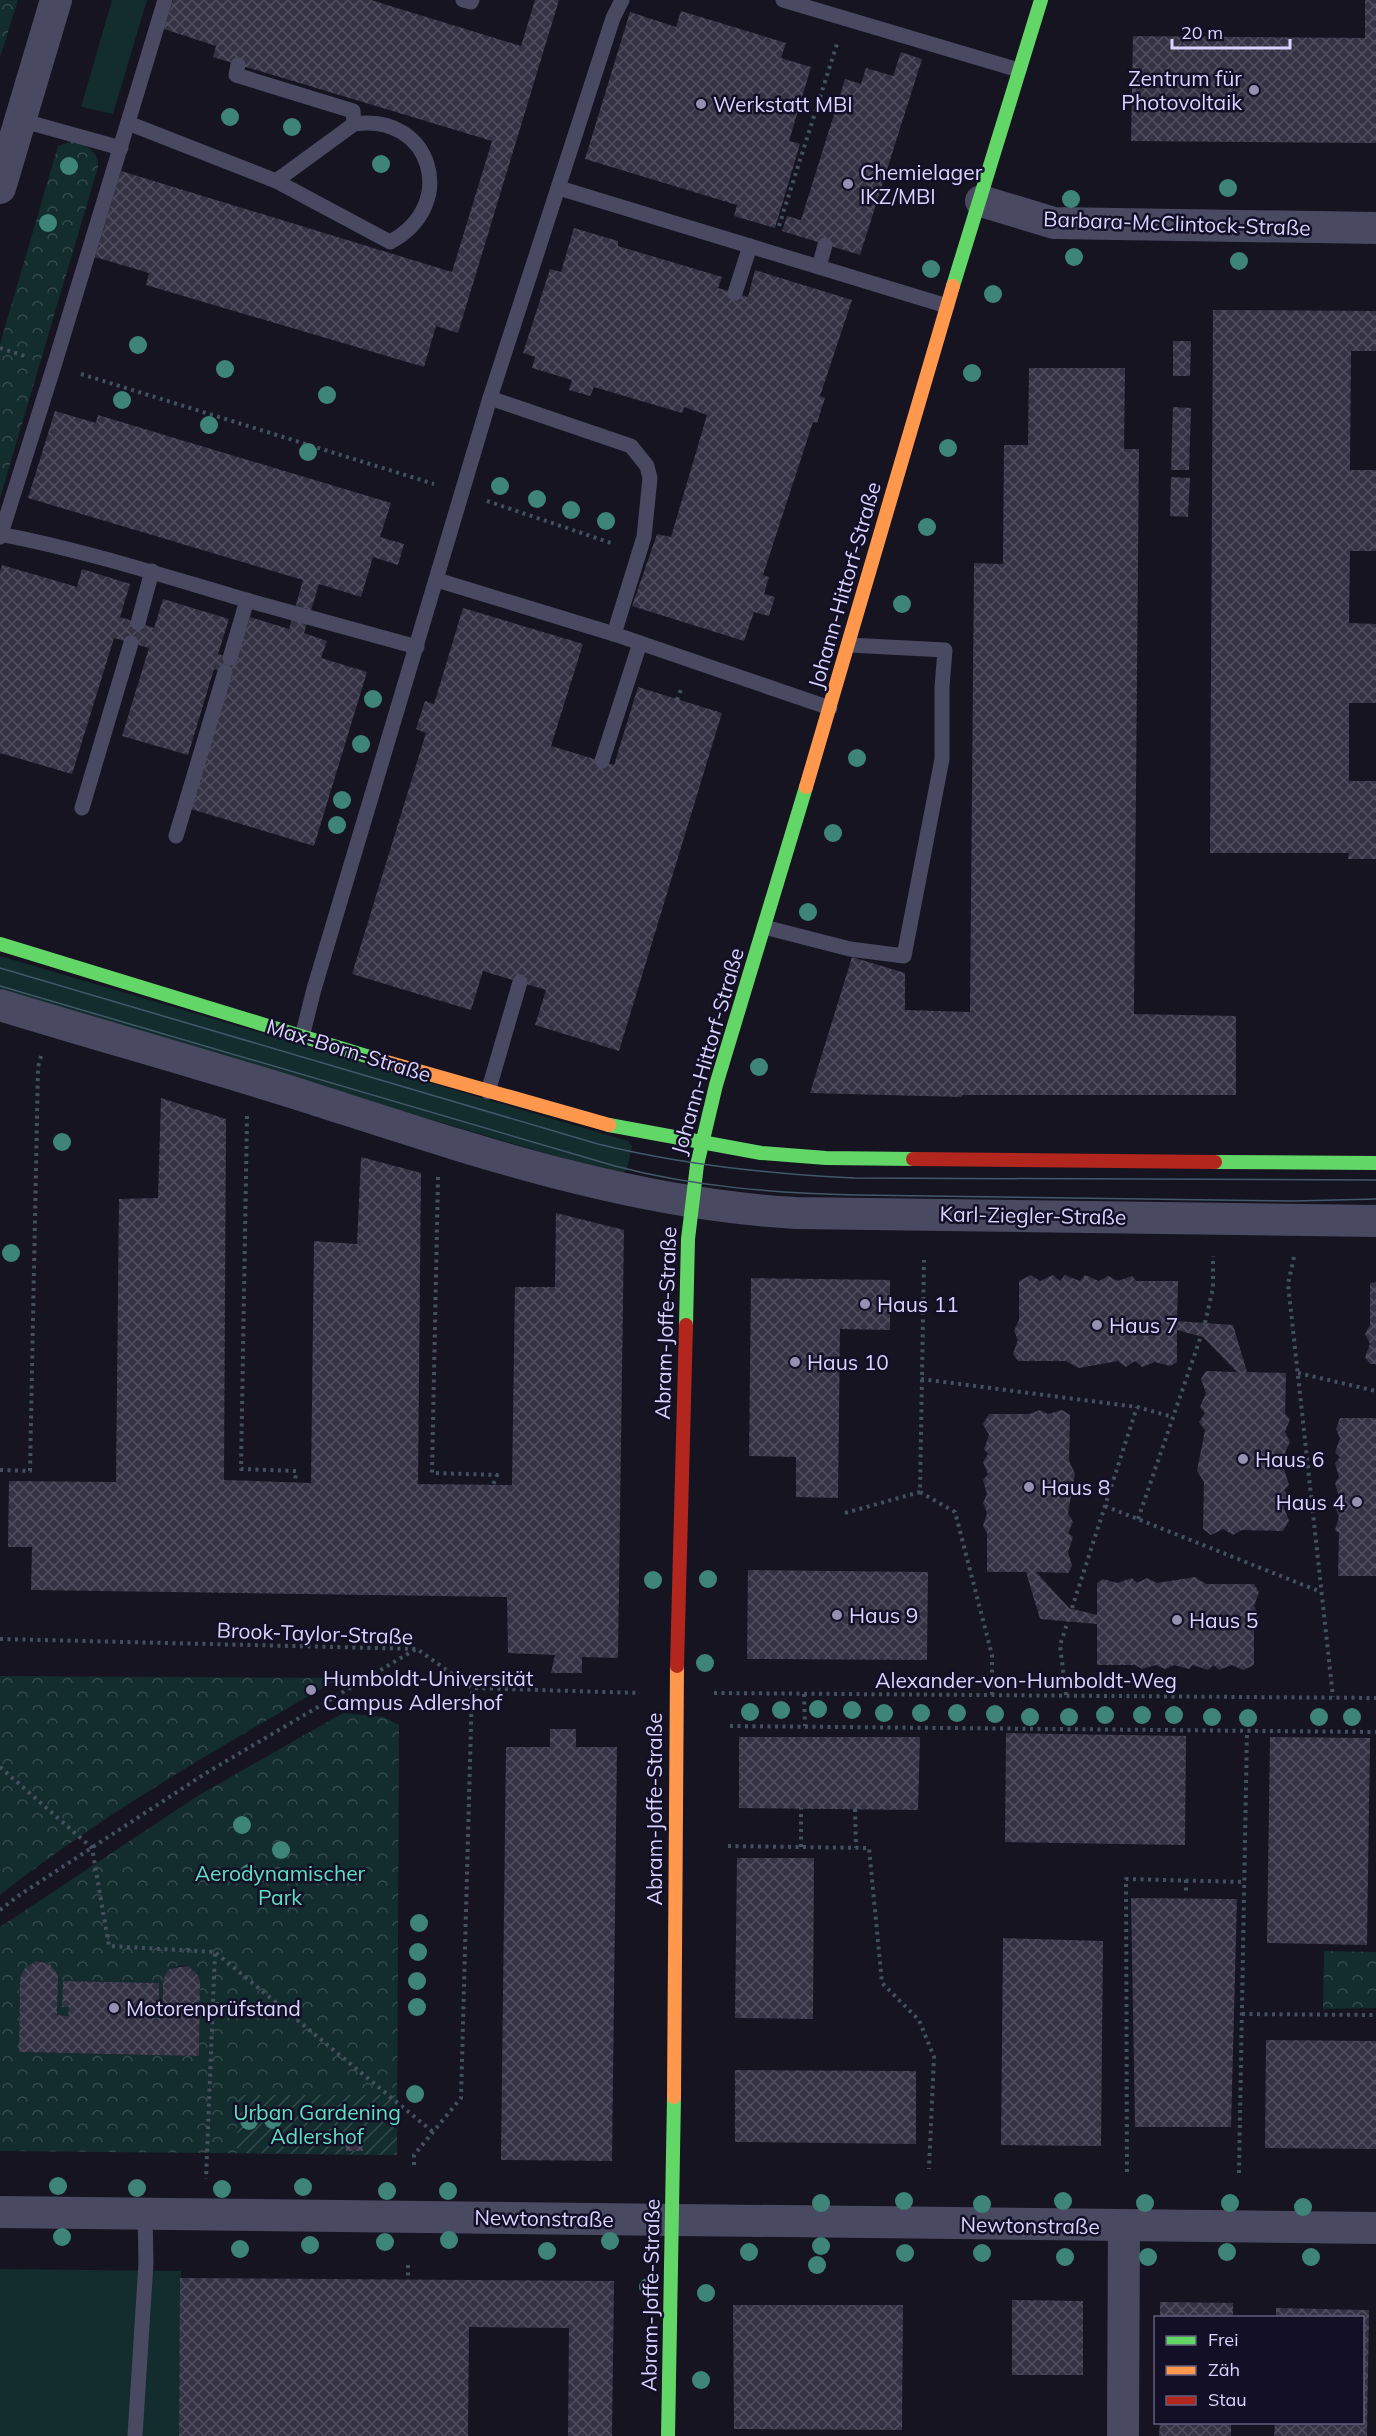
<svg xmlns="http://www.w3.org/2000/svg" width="1376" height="2436" font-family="Mulish,sans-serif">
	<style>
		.grass { fill: #132c2d }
		.park { fill: url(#park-crowns); fill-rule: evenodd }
		.garden { fill: url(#garden-furrows) }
		.building { fill: url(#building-cross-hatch) }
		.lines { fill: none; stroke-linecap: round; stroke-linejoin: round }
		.path { stroke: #44505f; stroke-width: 4; stroke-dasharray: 3 4.5; stroke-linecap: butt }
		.lane { stroke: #4a4962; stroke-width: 15 }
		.street { stroke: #4a4962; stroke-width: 32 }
		.fast { stroke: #63d668; stroke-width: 14 }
		.slow { stroke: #ff974d; stroke-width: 14 }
		.jam { stroke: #b3261e; stroke-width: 14 }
		.tram { stroke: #43596b; stroke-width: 1.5 }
		.tree { fill: #3e8478 }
		.poi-dot { fill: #9591b1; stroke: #130f26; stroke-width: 2 }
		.labels { text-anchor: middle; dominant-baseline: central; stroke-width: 5; stroke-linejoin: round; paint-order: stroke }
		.poi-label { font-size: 21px; fill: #d9d4ff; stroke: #130f26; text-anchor: start }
		.street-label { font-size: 21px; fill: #d9d4ff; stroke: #130f26 }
		.park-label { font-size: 21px; fill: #5fe0c0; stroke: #130f26 }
	</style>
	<defs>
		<pattern id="park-crowns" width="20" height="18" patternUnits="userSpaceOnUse" patternTransform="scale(1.5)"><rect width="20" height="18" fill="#132c2d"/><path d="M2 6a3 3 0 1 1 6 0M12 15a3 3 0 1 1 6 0" fill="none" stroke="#354a4c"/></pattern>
		<pattern id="garden-furrows" width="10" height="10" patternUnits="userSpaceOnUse" patternTransform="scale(1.5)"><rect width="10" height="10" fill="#132c2d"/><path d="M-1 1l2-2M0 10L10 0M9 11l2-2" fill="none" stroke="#354a4c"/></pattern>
		<pattern id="building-cross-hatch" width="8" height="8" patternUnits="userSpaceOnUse" patternTransform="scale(1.5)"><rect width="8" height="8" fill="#343243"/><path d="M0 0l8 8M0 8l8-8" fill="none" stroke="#514f5f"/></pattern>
	</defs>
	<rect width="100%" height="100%" fill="#161421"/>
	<g class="grass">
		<polygon points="112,0 147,0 113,114 81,107"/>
		<polygon points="0,956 628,1141 632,1146 627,1169 623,1173 616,1174 0,993"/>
		<polygon points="0,2269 181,2271 179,2436 0,2436"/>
	</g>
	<g class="park">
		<polygon points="0,0 18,0 0,57"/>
		<path d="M72 141C86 144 99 152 98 167L0 498V344L58 146Z"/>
		<path d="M0 1676 340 1678C224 1745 105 1812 0 1895Z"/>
		<path d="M343 1713 384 1717 399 1725 397 2155 0 2151V1927L199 1795ZM36 1961 50 1964 58 1975 57 2015 68 2016 69 2007 62 2006 63 1981 159 1983V2009H152L151 2018H162C163 1997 157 1961 188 1966L197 1974 200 1980 199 2056 19 2052 20 1979 24 1969Z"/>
		<polygon points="1324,1951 1376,1952 1376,2008 1323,2009"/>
	</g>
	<polygon class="garden" points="238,2095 397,2095 397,2155 237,2153"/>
	<g class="building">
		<polygon points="173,0 371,0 521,46 535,0 559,0 458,333 436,326 424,367 146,285 149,273 95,257 121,171 452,272 492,141 213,57 216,46 164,29"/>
		<polygon points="1365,0 1376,0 1376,143 1131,141 1133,36 1365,38"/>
		<polygon points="681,11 786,43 781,58 811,67 789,141 800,144 775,228 734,216 737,205 585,159 630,12 676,27"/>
		<polygon points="901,52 922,59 860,255 782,231 787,216 801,220 845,79 861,84 866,68 893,76"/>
		<polygon points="574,228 618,241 618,246 722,277 718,288 748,297 755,270 852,300 820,396 825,398 817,423 813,422 763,575 769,577 764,594 775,597 772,606 769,616 754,612 744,641 632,606 657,534 671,537 707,415 684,407 682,413 594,387 590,396 569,390 572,380 532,368 535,357 523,353 550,269 561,272"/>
		<polygon points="1213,310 1376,311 1376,351 1351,351 1350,470 1376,470 1376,551 1350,551 1349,623 1376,624 1376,703 1349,703 1349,781 1376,781 1376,859 1348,859 1349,853 1210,853"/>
		<polygon points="1173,341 1191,341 1190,376 1173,376"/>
		<polygon points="1029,368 1125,368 1124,449 1139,449 1134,1014 1236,1016 1236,1095 963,1095 961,1097 810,1093 852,957 905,973 905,1010 970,1012 974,563 1003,564 1004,445 1028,445"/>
		<polygon points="1173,407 1191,408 1189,470 1171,470"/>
		<polygon points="55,411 96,423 98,415 391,503 380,537 404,544 398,565 373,557 361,597 319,584 304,633 327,641 321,658 367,672 314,846 191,809 232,674 214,669 188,755 122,736 149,648 114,638 72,774 0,753 0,571 2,565 77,587 82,569 130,584 120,617 154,628 163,599 229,619 218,654 236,660 250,617 289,629 303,580 28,498"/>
		<polygon points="1171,477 1190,478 1188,517 1170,516"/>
		<polygon points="463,608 583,644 551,746 614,765 638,687 722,713 619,1051 535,1025 546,990 483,971 471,1010 352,974 426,733 416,729 425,701 434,704"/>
		<polygon points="161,1098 226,1119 224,1480 311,1483 314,1241 357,1244 361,1157 421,1173 418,1484 512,1485 515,1287 555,1287 556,1213 624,1230 618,1658 582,1657 582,1673 551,1673 555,1655 508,1653 507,1597 31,1590 32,1547 8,1547 9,1481 116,1482 119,1199 158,1198"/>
		<polygon points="1031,1275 1040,1281 1053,1275 1060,1281 1065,1275 1080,1281 1085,1275 1099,1281 1108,1276 1118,1281 1132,1276 1136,1281 1178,1281 1177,1321 1233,1325 1247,1372 1286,1373 1285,1414 1290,1419 1285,1432 1290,1442 1285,1452 1289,1465 1284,1469 1289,1485 1284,1490 1289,1495 1284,1508 1289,1521 1283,1531 1242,1530 1233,1535 1223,1529 1211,1535 1203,1529 1204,1482 1197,1471 1205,1430 1199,1422 1205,1413 1200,1407 1206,1393 1201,1379 1206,1371 1237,1372 1203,1337 1177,1330 1177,1362 1170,1366 1155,1362 1142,1367 1135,1361 1126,1367 1118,1361 1079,1368 1066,1361 1018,1361 1013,1354 1018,1340 1014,1331 1019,1320 1019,1281"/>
		<polygon points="751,1278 890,1280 890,1330 840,1329 838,1498 796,1497 796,1457 749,1456"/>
		<polygon points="1376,1282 1376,1364 1370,1364 1365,1357 1370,1344 1365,1334 1370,1325 1370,1283"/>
		<polygon points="1040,1410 1048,1414 1062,1410 1070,1415 1069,1461 1075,1474 1068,1513 1073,1522 1068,1533 1073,1537 1068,1552 1072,1566 1068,1573 1036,1572 1069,1608 1097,1615 1097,1583 1103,1579 1117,1583 1132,1578 1137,1583 1147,1578 1157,1583 1195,1577 1206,1584 1254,1584 1259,1592 1254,1606 1259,1616 1254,1624 1254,1665 1243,1670 1232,1665 1219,1670 1214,1665 1208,1670 1193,1665 1189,1669 1174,1665 1165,1669 1156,1665 1142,1669 1135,1665 1097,1665 1097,1624 1040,1619 1026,1572 987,1572 987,1533 983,1526 987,1513 983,1503 987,1494 983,1480 988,1474 983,1462 988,1454 984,1449 989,1435 983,1424 989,1414 1029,1414"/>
		<polygon points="1340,1418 1376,1418 1376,1576 1338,1576 1339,1533 1335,1530 1339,1517 1335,1507 1339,1497 1335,1483 1339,1477 1335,1463 1340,1457 1335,1453 1340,1438 1336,1429"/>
		<polygon points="748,1570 928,1572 927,1660 747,1659"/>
		<polygon points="550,1729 576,1729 576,1747 617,1747 612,2161 501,2160 506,1747 550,1747"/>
		<polygon points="1006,1733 1186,1736 1185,1845 1005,1842"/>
		<polygon points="739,1737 920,1737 918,1810 739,1808"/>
		<polygon points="1270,1737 1370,1738 1367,1945 1267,1943"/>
		<polygon points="737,1858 814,1858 813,2019 735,2018"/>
		<polygon points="1131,1898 1237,1899 1231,2127 1135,2127"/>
		<polygon points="1003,1938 1103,1941 1101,2146 1001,2145"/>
		<polygon points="36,1961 50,1964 58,1975 57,2015 68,2016 69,2007 62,2007 63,1981 159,1983 159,2010 152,2009 151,2018 162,2018 163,1980 168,1970 173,1968 188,1966 197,1974 200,1980 199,2056 19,2052 20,1978 24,1969"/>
		<polygon points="1266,2040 1376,2041 1376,2149 1265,2148"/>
		<polygon points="735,2070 916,2071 916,2144 735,2142"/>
		<polygon points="345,2135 363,2136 363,2151 346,2151"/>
		<polygon points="180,2278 614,2281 612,2436 568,2436 569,2328 469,2327 468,2436 179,2436"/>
		<polygon points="1012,2300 1083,2301 1083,2375 1012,2375"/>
		<polygon points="1160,2302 1233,2303 1233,2318 1160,2318"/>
		<polygon points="733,2305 903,2305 902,2430 734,2429"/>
		<polygon points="1276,2308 1369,2310 1367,2436 1274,2436 1275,2422 1362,2422 1362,2318 1276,2318"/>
		<polygon points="1160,2422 1231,2422 1231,2436 1159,2436"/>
	</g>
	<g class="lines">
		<g class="path">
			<polyline points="779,226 837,44"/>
			<polyline points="0,348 28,357"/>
			<polyline points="81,374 434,484"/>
			<polyline points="487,501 614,544"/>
			<polyline points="677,700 682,687"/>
			<polyline points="247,1116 241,1469 296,1471 295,1483"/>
			<polyline points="438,1177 432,1473 497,1475 493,1485"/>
			<polyline points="1294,1257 1288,1284 1333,1697"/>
			<polyline points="1205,1323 1213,1288 1213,1256"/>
			<polyline points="1298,1373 1376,1391"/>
			<polyline points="921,1379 1137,1407 1173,1417"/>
			<polyline points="0,1470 30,1471 38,1067 41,1056"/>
			<polyline points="920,1492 955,1512 992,1655 992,1695"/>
			<polyline points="1105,1506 1321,1592"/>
			<polyline points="845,1513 920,1492 924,1260"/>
			<polyline points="1138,1519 1201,1336"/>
			<polyline points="1072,1608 1137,1407"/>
			<polyline points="0,1639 417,1649 472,1688 640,1693"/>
			<polyline points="714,1693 1376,1698"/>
			<polyline points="804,1694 805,1726"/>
			<polyline points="1066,1695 1060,1645 1068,1621"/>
			<polyline points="730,1726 1376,1732"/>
			<polyline points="0,1767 92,1848 109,1946 215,1952 206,2179"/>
			<polyline points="855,1809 856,1848"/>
			<polyline points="728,1846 869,1848 882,1983 919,2020 934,2057 929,2169"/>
			<polyline points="801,1847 801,1808"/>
			<polyline points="1186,1880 1186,1894"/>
			<polyline points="0,1910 18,1896 206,1773 416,1649"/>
			<polyline points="216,1953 433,2132"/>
			<polyline points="1242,2014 1376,2015"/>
			<polyline points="414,2165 414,2155 461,2098 472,1688"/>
			<polyline points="1127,2172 1126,1879 1244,1882"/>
			<polyline points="1239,2173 1247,1731"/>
			<polyline points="408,2265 408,2280"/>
		</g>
		<g class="lane">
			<polyline points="463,0 471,2 472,0"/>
			<polyline points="783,0 1019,70"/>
			<polyline points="238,65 236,75 353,111 354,124"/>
			<polyline points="20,120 121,148"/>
			<path d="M128 123 276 181 390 242C460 205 431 112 354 124L276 181"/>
			<polyline points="559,188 947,306"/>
			<polyline points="819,267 825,245"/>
			<polyline points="735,293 750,246"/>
			<polyline points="490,398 631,446 647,466 650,478 644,537 614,634"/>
			<path d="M0 534C84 550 164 576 246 600 303 616 360 631 417 647"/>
			<polyline points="0,537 54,366 165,0"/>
			<polyline points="437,580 614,634 830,708"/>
			<polyline points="138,623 152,571"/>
			<polyline points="230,658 247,600"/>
			<polyline points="602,761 640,643"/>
			<polyline points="82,808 131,643"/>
			<polyline points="176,836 225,672"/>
			<polyline points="764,927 850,949 904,956 942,759 942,687 945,650 849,645"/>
			<polyline points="302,1037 314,989 490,398 613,18 622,0"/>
			<polyline points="488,1092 520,982"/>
			<polyline points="135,2436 146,2263 145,2213"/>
		</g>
		<g class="street">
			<polyline points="0,188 56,0"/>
			<polyline points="981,201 1054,223 1376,228"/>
			<path d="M0 1005C101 1036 203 1064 304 1096 464 1147 627 1204 796 1213L1376 1221"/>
			<polyline points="0,2212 1376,2228"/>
			<polyline points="1123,2436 1124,2226"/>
		</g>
		<g class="fast">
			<polyline points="953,286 1041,0"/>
			<polyline points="0,944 376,1059"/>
			<polyline points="609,1125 761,1153 826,1158 913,1159"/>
			<polyline points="1215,1162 1376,1163"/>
			<polyline points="686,1325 688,1239 697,1165 716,1085 806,787"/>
			<polyline points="668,2436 674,2097"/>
		</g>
		<g class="slow">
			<polyline points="806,787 953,286"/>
			<polyline points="376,1059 609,1125"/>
			<polyline points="674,2097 677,1666"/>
		</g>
		<g class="jam">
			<polyline points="913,1159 1215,1162"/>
			<polyline points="677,1666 686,1325"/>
		</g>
		<g class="tram">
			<path d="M0 968 598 1144C683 1165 767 1174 854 1178L1376 1180"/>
			<path d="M0 986 615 1166C694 1187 776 1193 857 1195L1294 1201 1376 1199"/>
		</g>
	</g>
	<g class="tree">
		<circle cx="230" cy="117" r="9"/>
		<circle cx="292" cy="127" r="9"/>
		<circle cx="381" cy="164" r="9"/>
		<circle cx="69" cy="166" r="9"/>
		<circle cx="1228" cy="188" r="9"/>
		<circle cx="1071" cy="199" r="9"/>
		<circle cx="48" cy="223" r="9"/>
		<circle cx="1074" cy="257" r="9"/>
		<circle cx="1239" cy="261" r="9"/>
		<circle cx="931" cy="269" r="9"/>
		<circle cx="993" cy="294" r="9"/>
		<circle cx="138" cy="345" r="9"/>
		<circle cx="225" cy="369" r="9"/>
		<circle cx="972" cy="373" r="9"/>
		<circle cx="327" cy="395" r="9"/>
		<circle cx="122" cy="400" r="9"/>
		<circle cx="209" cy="425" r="9"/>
		<circle cx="948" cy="448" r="9"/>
		<circle cx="308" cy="452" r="9"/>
		<circle cx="500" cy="486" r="9"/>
		<circle cx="537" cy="499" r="9"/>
		<circle cx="571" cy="510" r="9"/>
		<circle cx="606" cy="521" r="9"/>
		<circle cx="927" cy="527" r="9"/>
		<circle cx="902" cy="604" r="9"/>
		<circle cx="373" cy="699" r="9"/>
		<circle cx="361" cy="744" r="9"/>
		<circle cx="857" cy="758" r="9"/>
		<circle cx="342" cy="800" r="9"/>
		<circle cx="337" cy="825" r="9"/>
		<circle cx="833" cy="833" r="9"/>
		<circle cx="808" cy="912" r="9"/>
		<circle cx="759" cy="1067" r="9"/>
		<circle cx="62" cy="1142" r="9"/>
		<circle cx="11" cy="1253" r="9"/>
		<circle cx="708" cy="1579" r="9"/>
		<circle cx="653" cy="1580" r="9"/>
		<circle cx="705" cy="1663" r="9"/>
		<circle cx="818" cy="1709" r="9"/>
		<circle cx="781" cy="1710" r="9"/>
		<circle cx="852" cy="1710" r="9"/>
		<circle cx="750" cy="1712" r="9"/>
		<circle cx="884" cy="1713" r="9"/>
		<circle cx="921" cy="1713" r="9"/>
		<circle cx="957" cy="1713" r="9"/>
		<circle cx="995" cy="1714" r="9"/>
		<circle cx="1105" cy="1715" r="9"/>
		<circle cx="1142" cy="1715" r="9"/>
		<circle cx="1174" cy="1715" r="9"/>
		<circle cx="1030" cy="1717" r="9"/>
		<circle cx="1069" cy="1717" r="9"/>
		<circle cx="1212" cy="1717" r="9"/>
		<circle cx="1319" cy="1717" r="9"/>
		<circle cx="1352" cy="1717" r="9"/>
		<circle cx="1248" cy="1718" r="9"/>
		<circle cx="242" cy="1825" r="9"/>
		<circle cx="281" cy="1850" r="9"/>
		<circle cx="249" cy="1873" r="9"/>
		<circle cx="419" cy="1923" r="9"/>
		<circle cx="418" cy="1952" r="9"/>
		<circle cx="417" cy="1981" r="9"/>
		<circle cx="417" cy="2007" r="9"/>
		<circle cx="415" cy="2094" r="9"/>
		<circle cx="273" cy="2120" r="9"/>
		<circle cx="249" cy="2121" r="9"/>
		<circle cx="58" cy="2186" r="9"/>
		<circle cx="303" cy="2187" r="9"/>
		<circle cx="137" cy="2188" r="9"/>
		<circle cx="222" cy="2189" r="9"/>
		<circle cx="387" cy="2191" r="9"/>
		<circle cx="448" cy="2191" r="9"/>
		<circle cx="904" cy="2201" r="9"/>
		<circle cx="1063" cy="2201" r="9"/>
		<circle cx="821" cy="2203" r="9"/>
		<circle cx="1145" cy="2203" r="9"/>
		<circle cx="1230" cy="2203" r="9"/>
		<circle cx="982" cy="2204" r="9"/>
		<circle cx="1303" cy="2207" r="9"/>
		<circle cx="62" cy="2237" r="9"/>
		<circle cx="449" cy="2240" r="9"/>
		<circle cx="610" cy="2241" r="9"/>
		<circle cx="385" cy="2242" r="9"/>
		<circle cx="310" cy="2245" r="9"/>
		<circle cx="821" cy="2246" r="9"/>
		<circle cx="240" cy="2249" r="9"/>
		<circle cx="547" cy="2251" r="9"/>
		<circle cx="749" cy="2252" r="9"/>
		<circle cx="1227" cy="2252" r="9"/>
		<circle cx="905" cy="2253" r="9"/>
		<circle cx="982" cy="2253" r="9"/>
		<circle cx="1065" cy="2257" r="9"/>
		<circle cx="1148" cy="2257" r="9"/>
		<circle cx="1311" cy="2257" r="9"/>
		<circle cx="817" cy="2265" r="9"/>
		<circle cx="648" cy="2287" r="9"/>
		<circle cx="706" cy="2293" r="9"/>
		<circle cx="701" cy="2380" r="9"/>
	</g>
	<g class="poi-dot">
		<circle cx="1254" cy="90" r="6"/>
		<circle cx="701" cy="104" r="6"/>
		<circle cx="848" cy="184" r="6"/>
		<circle cx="865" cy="1304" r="6"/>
		<circle cx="1097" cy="1325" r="6"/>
		<circle cx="795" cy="1362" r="6"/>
		<circle cx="1243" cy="1459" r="6"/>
		<circle cx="1029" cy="1487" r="6"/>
		<circle cx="1357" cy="1502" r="6"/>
		<circle cx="837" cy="1615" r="6"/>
		<circle cx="1177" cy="1620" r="6"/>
		<circle cx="311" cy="1690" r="6"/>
		<circle cx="114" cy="2008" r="6"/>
	</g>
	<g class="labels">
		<g class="poi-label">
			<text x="1242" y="78" text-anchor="end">Zentrum für<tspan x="1242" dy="24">Photovoltaik</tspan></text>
			<text x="713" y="104">Werkstatt MBI</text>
			<text x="860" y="172">Chemielager<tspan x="860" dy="24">IKZ/MBI</tspan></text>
			<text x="877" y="1304">Haus 11</text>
			<text x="1109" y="1325">Haus 7</text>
			<text x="807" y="1362">Haus 10</text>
			<text x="1255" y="1459">Haus 6</text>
			<text x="1041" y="1487">Haus 8</text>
			<text x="1345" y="1502" text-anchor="end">Haus 4</text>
			<text x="849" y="1615">Haus 9</text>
			<text x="1189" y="1620">Haus 5</text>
			<text x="323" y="1678">Humboldt-Universität<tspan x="323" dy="24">Campus Adlershof</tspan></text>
			<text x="126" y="2008">Motorenprüfstand</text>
		</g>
		<g class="street-label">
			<text transform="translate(1177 223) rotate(2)">Barbara-McClintock-Straße</text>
			<text transform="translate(844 585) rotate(-74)">Johann-Hittorf-Straße</text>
			<text transform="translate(349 1050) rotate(17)">Max-Born-Straße</text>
			<text transform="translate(707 1051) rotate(-74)">Johann-Hittorf-Straße</text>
			<text transform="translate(1033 1215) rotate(1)">Karl-Ziegler-Straße</text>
			<text transform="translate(665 1323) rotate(-88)">Abram-Joffe-Straße</text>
			<text transform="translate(315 1633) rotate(2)">Brook-Taylor-Straße</text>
			<text x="1026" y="1680">Alexander-von-Humboldt-Weg</text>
			<text transform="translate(654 1809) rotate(-90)">Abram-Joffe-Straße</text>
			<text transform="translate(544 2218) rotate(1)">Newtonstraße</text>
			<text transform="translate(1030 2225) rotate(1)">Newtonstraße</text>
			<text transform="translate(650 2295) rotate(-89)">Abram-Joffe-Straße</text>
		</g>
		<g class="park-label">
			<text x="280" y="1873">Aerodynamischer<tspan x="280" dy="24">Park</tspan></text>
			<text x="317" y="2112">Urban Gardening<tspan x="317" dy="24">Adlershof</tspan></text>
		</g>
	</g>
	<rect x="1154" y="2316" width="210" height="108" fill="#130f26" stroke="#625e7d" stroke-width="1.5"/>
	<rect x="1166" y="2336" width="30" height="9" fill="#63d668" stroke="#625e7d" stroke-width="1.5"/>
	<text x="1208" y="2346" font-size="18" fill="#d9d4ff">Frei</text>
	<rect x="1166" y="2366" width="30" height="9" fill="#ff974d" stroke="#625e7d" stroke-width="1.5"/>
	<text x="1208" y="2376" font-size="18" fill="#d9d4ff">Zäh</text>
	<rect x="1166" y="2396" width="30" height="9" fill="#b3261e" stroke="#625e7d" stroke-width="1.5"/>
	<text x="1208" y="2406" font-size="18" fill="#d9d4ff">Stau</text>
	<path d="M1172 39v9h118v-9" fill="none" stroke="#d9d4ff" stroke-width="3"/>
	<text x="1181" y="39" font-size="18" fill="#d9d4ff" stroke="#130f26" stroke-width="4.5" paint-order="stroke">20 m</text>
</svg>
